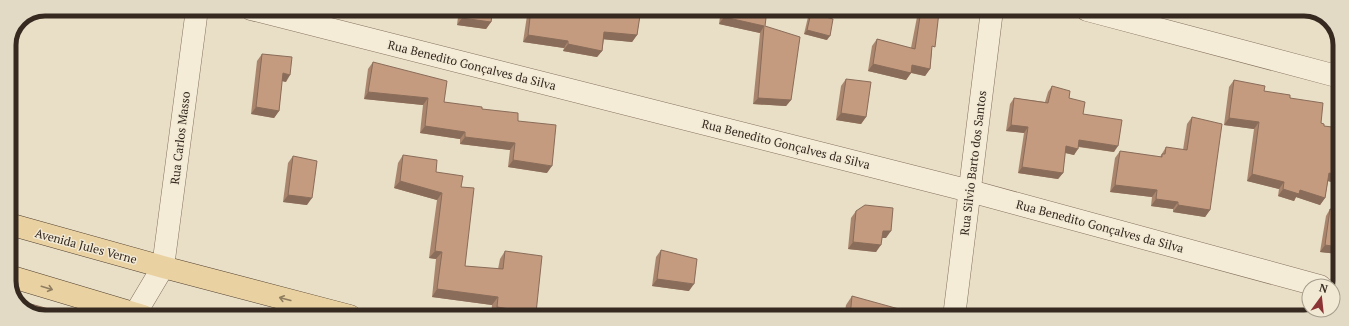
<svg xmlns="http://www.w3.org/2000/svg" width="1349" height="326" font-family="'PT Serif',serif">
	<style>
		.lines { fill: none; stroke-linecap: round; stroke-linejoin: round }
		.minor-casing { stroke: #83715d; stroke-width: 23 }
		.major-casing { stroke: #514031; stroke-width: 23 }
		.minor { stroke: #f5ecd8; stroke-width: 22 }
		.major { stroke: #e9d1a1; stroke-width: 22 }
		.wall { fill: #a9856d }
		.shaded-wall { fill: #896c59 }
		.building { fill: #c49b7f; stroke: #896c59 }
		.oneway { stroke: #8f7d60 }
		.labels { text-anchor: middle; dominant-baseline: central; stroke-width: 3; stroke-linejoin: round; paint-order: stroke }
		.street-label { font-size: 12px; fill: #352920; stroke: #f2e9d4 }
		.rim { fill: none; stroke: #352920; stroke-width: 5 }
	</style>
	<rect width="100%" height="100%" fill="#e9dec6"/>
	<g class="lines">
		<g class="minor-casing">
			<g id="minor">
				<polyline points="251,9 970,191 1320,286"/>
				<polyline points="1087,10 1340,77"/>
				<polyline points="1333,290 1337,291"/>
				<polyline points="132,316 135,314 163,267 197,9"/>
				<polyline points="954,317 992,10"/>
			</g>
		</g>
		<g class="major-casing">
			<g id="major">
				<polyline points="9,224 163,267 350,316"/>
				<polyline points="9,276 143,316"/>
			</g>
		</g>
		<use href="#minor" class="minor"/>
		<use href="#major" class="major"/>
	</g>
	<g class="wall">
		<polygon points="459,9 493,9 491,22 486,29 457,25"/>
		<polygon points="528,9 577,9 602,14 603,9 641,9 637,35 632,42 604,39 602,51 597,57 563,51 564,48 523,42"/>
		<polygon points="721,9 765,9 765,26 791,100 786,106 753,104 760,33 719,24"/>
		<polygon points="921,10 932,51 930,69 925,76 911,73 906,80 868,71 872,46 877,39 911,48 917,17"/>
		<polygon points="811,13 827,40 804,34 808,17"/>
		<polygon points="262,54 286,82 282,81 279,111 274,118 251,114 257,61"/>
		<polygon points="373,62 444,102 482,109 518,121 547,173 508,167 510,150 460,144 460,139 420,133 423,105 364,99 368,69"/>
		<polygon points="846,79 866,117 861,124 836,120 841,86"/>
		<polygon points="1234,80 1264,91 1290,98 1324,126 1339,184 1328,181 1325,198 1320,205 1296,197 1294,201 1278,196 1279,189 1247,181 1254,129 1224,125 1229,87"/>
		<polygon points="1052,86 1069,98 1114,152 1078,147 1074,155 1065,153 1063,173 1058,179 1018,173 1024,133 1006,131 1010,104 1014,98 1045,102 1048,92"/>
		<polygon points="1192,117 1210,210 1205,217 1173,212 1173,209 1151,206 1152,197 1110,192 1115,158 1120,151 1160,157 1166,147 1183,150 1187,124"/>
		<polygon points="403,155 461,187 465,266 498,269 500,259 505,251 533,317 503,317 491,315 492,305 432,297 436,259 429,258 437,200 394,188 398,163"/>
		<polygon points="293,156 307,205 283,202 288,163"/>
		<polygon points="1330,209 1338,254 1320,252 1326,216"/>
		<polygon points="856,211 886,238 882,238 876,252 848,249 851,218"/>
		<polygon points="661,250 689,291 652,286 656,257"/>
		<polygon points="852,296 916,317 844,317 846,305"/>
	</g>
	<g class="shaded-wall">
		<polygon points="1251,10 1269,10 1267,12"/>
		<polygon points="724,17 764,26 760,33 719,24"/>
		<polygon points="462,18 491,22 486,29 457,25"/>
		<polygon points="807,30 830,36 827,40 804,34"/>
		<polygon points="604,32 637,35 632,42 600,39"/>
		<polygon points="528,35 568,41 564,48 523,42"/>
		<polygon points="568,44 602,51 597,57 563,51"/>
		<polygon points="873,64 911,73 906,80 868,71"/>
		<polygon points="912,65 930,69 925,76 908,72"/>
		<polygon points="283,73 290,75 286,82 278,80"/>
		<polygon points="368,92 428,98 423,105 364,99"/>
		<polygon points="758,98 791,100 786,106 753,104"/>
		<polygon points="256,107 279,111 274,118 251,114"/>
		<polygon points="841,113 866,117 861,124 836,120"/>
		<polygon points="1229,118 1259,122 1254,129 1224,125"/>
		<polygon points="1011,125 1028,127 1024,133 1006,131"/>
		<polygon points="425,126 465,132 460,139 420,133"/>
		<polygon points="465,137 515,143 510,150 460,144"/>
		<polygon points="1079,140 1118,146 1114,152 1075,146"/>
		<polygon points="1066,146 1078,149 1074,155 1062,152"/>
		<polygon points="513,160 552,166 547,173 508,167"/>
		<polygon points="1022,167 1063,173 1058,179 1018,173"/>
		<polygon points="1329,173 1339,175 1339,184 1324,180"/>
		<polygon points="1252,174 1284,182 1279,189 1247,181"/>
		<polygon points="400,181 442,193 437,200 394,188"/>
		<polygon points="1115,185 1157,190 1152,197 1110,192"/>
		<polygon points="1283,189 1300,190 1325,198 1320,205 1296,197 1294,201 1278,196"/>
		<polygon points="288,195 312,198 307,205 283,202"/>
		<polygon points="1156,199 1178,202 1173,209 1151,206"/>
		<polygon points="1178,205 1210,210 1205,217 1173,212"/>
		<polygon points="883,231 891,231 886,238 878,238"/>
		<polygon points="853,242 881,245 876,252 848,249"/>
		<polygon points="1325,245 1339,247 1339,253 1338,254 1320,252"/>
		<polygon points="435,251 442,252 436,259 429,258"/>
		<polygon points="657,279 694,284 689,291 652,286"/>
		<polygon points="437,289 498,297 492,305 432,297"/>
		<polygon points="497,307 536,313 533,317 503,317 491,315"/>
	</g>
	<g class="building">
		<polygon points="463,9 493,9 491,22 462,18"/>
		<polygon points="531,9 577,9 606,15 607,9 641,9 637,35 604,32 602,51 568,44 568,41 528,35"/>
		<polygon points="725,9 767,10 765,26 800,37 791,100 758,98 764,26 724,17"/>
		<polygon points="921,10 939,12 935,47 932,46 930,69 912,65 911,73 873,64 877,39 915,49"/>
		<polygon points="811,13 833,19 830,36 807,30"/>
		<polygon points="262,54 292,57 290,75 283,73 279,111 256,107"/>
		<polygon points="373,62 447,81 444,102 482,107 482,109 518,113 518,121 556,125 552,166 513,160 515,143 465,137 465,132 425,126 428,98 368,92"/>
		<polygon points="846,79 871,82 866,117 841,113"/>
		<polygon points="1234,80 1265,86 1264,91 1290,95 1290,98 1323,103 1321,123 1324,124 1324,126 1340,128 1339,175 1329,173 1325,198 1300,190 1299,194 1283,189 1284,182 1252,174 1259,122 1229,118"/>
		<polygon points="1052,86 1070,91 1069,98 1085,102 1083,114 1122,120 1118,146 1079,140 1078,149 1066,146 1063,173 1022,167 1028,127 1011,125 1014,98 1048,103"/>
		<polygon points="1192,117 1222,124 1210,210 1178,205 1178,202 1156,199 1157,190 1115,185 1120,151 1162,157 1162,154 1165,154 1166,147 1187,150"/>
		<polygon points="403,155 437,160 436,172 463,176 461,187 474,188 465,266 503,269 505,251 542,256 536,313 497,307 498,297 437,289 442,252 435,251 442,193 400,181"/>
		<polygon points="293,156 317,161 312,198 288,195"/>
		<polygon points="865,205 893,208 891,231 883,231 881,245 853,242 856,211"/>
		<polygon points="1330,209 1339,210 1339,247 1325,245"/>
		<polygon points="661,250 697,259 694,284 657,279"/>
		<polygon points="852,296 917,314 916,317 850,317"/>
		<polygon points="16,300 49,309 51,316 38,316 18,305"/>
	</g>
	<defs><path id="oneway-shaft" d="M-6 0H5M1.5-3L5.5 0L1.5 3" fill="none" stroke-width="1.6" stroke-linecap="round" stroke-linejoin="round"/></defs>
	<g class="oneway">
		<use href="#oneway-shaft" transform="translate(47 288) rotate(17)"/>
		<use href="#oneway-shaft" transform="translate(285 299) rotate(-165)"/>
	</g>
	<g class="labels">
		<g class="street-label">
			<text transform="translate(472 65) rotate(14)">Rua Benedito Gonçalves da Silva</text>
			<text transform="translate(180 138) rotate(-83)">Rua Carlos Masso</text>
			<text transform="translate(786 144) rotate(14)">Rua Benedito Gonçalves da Silva</text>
			<text transform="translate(973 163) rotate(-83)">Rua Silvio Barto dos Santos</text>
			<text transform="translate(1100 226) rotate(15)">Rua Benedito Gonçalves da Silva</text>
			<text transform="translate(86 246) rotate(15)">Avenida Jules Verne</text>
		</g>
	</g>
	<path d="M0 0H1349V326H0ZM45 16H1304A29 29 0 0 1 1333 45V281A29 29 0 0 1 1304 310H45A29 29 0 0 1 16 281V45A29 29 0 0 1 45 16Z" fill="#e3dac6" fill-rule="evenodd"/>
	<path class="rim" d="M45 16H1304A29 29 0 0 1 1333 45V281A29 29 0 0 1 1304 310H45A29 29 0 0 1 16 281V45A29 29 0 0 1 45 16Z"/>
	<g transform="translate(1321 298) rotate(15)"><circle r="19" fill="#f2e9d4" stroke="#a69c8c"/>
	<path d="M0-3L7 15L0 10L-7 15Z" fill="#8c3435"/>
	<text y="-6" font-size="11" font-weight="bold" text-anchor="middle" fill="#352920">N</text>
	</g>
</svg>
